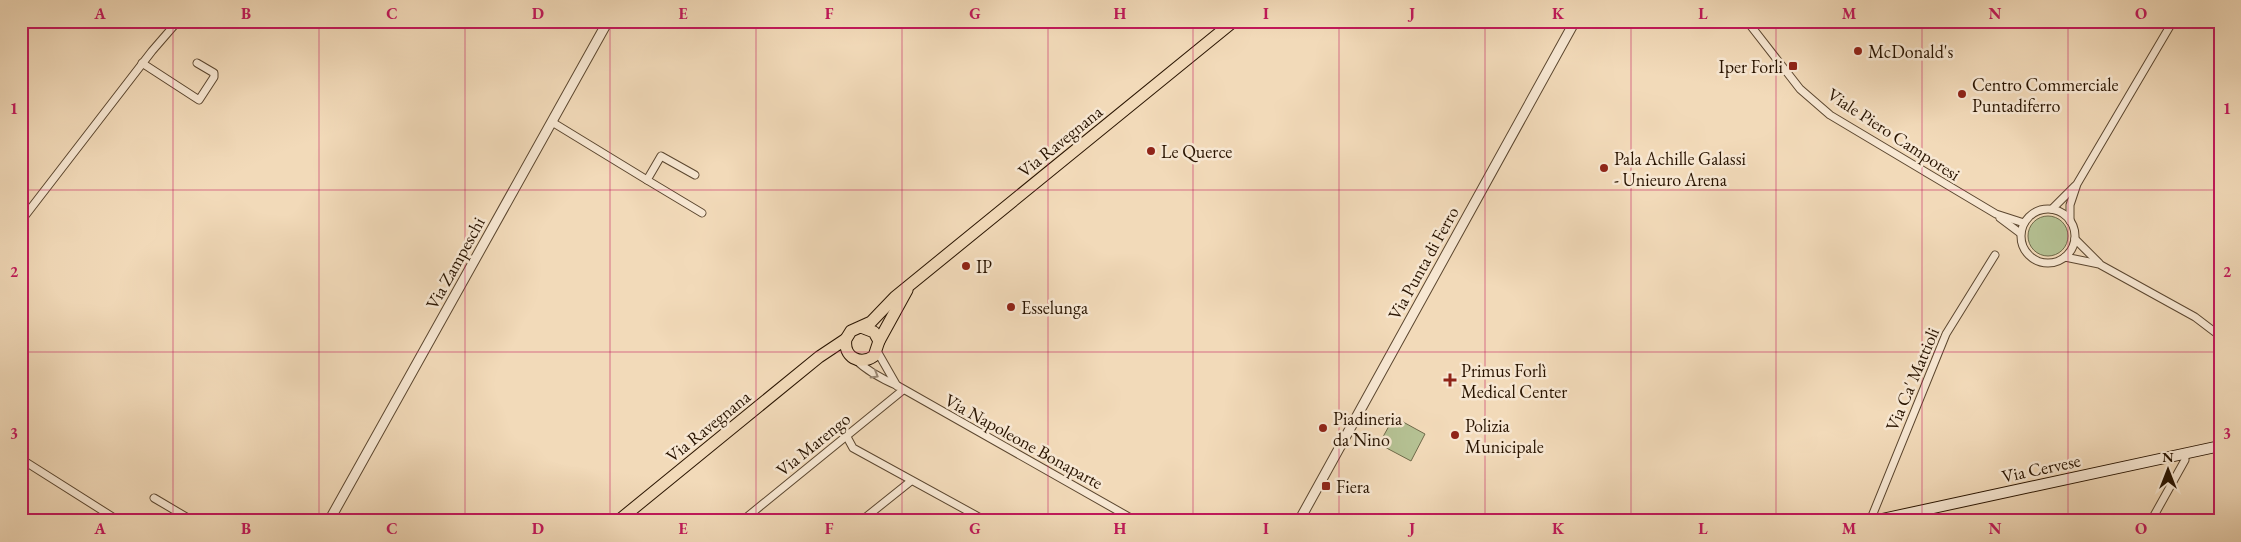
<svg xmlns="http://www.w3.org/2000/svg" width="2241" height="542" font-family="'EB Garamond',serif">
	<style>
		.green { fill: #b5c193; stroke: #6f6a4a }
		.lines { fill: none; stroke-linecap: round; stroke-linejoin: round }
		.minor-casing { stroke: #5b462f; stroke-width: 9 }
		.tertiary-casing { stroke: #5b462f; stroke-width: 11 }
		.secondary-casing { stroke: #291401; stroke-width: 12 }
		.primary-casing { stroke: #291401; stroke-width: 13 }
		.minor { stroke: #f7e7d2; stroke-width: 7 }
		.tertiary { stroke: #f7e7d2; stroke-width: 9 }
		.secondary { stroke: #f7e7d2; stroke-width: 10 }
		.primary { stroke: #f2dab9; stroke-width: 11 }
		.oneway { stroke: #9a8874 }
		.grid { fill: none; stroke: #c2185b; stroke-width: 1; stroke-opacity: 0.55 }
		.poi-dot { fill: #8f2418; stroke: #f7e7d2; stroke-width: 2 }
		.labels { text-anchor: middle; dominant-baseline: central; stroke-width: 5; stroke-linejoin: round; paint-order: stroke }
		.poi-label { font-size: 18px; fill: #291401; stroke: #f7e7d2; text-anchor: start }
		.street-label { font-size: 18px; fill: #291401; stroke: #f7e7d2 }
		.neatline { fill: none; stroke: #c2185b; stroke-width: 2 }
		.grid-label { font-size: 16px; text-anchor: middle; font-weight: bold; fill: #c2185b }
	</style>
	<rect width="100%" height="100%" fill="#f2dab9"/>
	<filter id="stains"><feTurbulence type="fractalNoise" baseFrequency=".004" numOctaves="4"/><feColorMatrix values="0 0 0 0 .2 0 0 0 0 .09 0 0 0 0 .02 0 0 0 .5 -.17"/></filter>
	<radialGradient id="worn" r=".72"><stop offset=".6" stop-color="#630" stop-opacity="0"/><stop offset="1" stop-color="#630" stop-opacity=".3"/></radialGradient>
	<g class="green">
		<circle cx="2048" cy="236" r="20"/>
		<polygon points="1394,417 1425,434 1411,461 1379,444"/>
	</g>
	<g class="lines">
		<g class="minor-casing">
			<g id="minor">
				<polyline points="1747,21 1800,89 1830,115 1996,214 2024,223"/>
				<polyline points="142,63 199,100 214,77 214,73 197,63"/>
				<polyline points="552,122 647,180"/>
				<polyline points="695,175 661,156 647,180 702,213"/>
				<circle cx="2048" cy="236" r="27"/>
				<polyline points="2052,209 2075,186"/>
				<polyline points="2000,218 2020,233"/>
				<polyline points="21,221 152,51 178,21"/>
				<polyline points="2070,221 2070,205 2077,184 2173,21"/>
				<polyline points="2075,239 2099,263"/>
				<polyline points="2065,257 2099,264 2195,317 2220,336"/>
				<polyline points="877,351 897,386"/>
				<path d="M856 360C868 372 882 379 898 386L1136 521"/>
				<polyline points="847,437 853,448 986,521"/>
				<polyline points="21,459 119,521"/>
				<polyline points="154,498 193,521"/>
				<polyline points="742,521 903,390"/>
				<polyline points="861,521 911,481"/>
				<polyline points="1870,521 1946,334 1995,255"/>
				<polyline points="2151,521 2185,460 2185,454"/>
			</g>
		</g>
		<g class="tertiary-casing">
			<g id="tertiary">
				<polyline points="329,521 608,21"/>
				<polyline points="1299,521 1575,21"/>
			</g>
		</g>
		<g class="secondary-casing">
			<polyline id="secondary" points="1873,521 2220,446"/>
		</g>
		<g class="primary-casing">
			<g id="primary">
				<path d="M861 327 874 332 879 341 874 356C860 366 843 357 846 339L851 331 871 322 895 297 1234 21"/>
				<polyline points="879,341 907,290"/>
				<polyline points="618,521 819,357 846,339"/>
			</g>
		</g>
		<use href="#minor" class="minor"/>
		<use href="#tertiary" class="tertiary"/>
		<use href="#secondary" class="secondary"/>
		<use href="#primary" class="primary"/>
	</g>
	<defs><path id="oneway-chevron" d="M-2-3.5L2.5 0L-2 3.5" fill="none" stroke-width="1.6" stroke-linecap="round" stroke-linejoin="round" transform="scale(1.25)"/></defs>
	<use class="oneway" href="#oneway-chevron" transform="translate(875 375) rotate(31)"/>
	<path class="grid" d="M173 21V521M319 21V521M465 21V521M610 21V521M756 21V521M902 21V521M1048 21V521M1193 21V521M1339 21V521M1485 21V521M1631 21V521M1776 21V521M1922 21V521M2068 21V521M21 190H2220M21 352H2220"/>
	<g class="poi-dot">
		<circle cx="1858" cy="51" r="5"/>
		<rect x="1788" y="61" width="10" height="10" rx="2.5"/>
		<circle cx="1962" cy="94" r="5"/>
		<circle cx="1151" cy="151" r="5"/>
		<circle cx="1604" cy="168" r="5"/>
		<circle cx="966" cy="266" r="5"/>
		<circle cx="1011" cy="307" r="5"/>
		<path d="M1447.5 372.5h5v5h5v5h-5v5h-5v-5h-5v-5h5z"/>
		<circle cx="1323" cy="428" r="5"/>
		<circle cx="1455" cy="435" r="5"/>
		<rect x="1321" y="481" width="10" height="10" rx="2.5"/>
	</g>
	<g class="labels">
		<g class="poi-label">
			<text x="1868" y="51">McDonald's</text>
			<text x="1783" y="66" text-anchor="end">Iper Forli</text>
			<text x="1972" y="84">Centro Commerciale<tspan x="1972" dy="21">Puntadiferro</tspan></text>
			<text x="1161" y="151">Le Querce</text>
			<text x="1614" y="158">Pala Achille Galassi<tspan x="1614" dy="21">- Unieuro Arena</tspan></text>
			<text x="976" y="266">IP</text>
			<text x="1021" y="307">Esselunga</text>
			<text x="1461" y="370">Primus Forlì<tspan x="1461" dy="21">Medical Center</tspan></text>
			<text x="1333" y="418">Piadineria<tspan x="1333" dy="21">da Nino</tspan></text>
			<text x="1465" y="425">Polizia<tspan x="1465" dy="21">Municipale</tspan></text>
			<text x="1336" y="486">Fiera</text>
		</g>
		<g class="street-label">
			<text transform="translate(1894 134) rotate(33)">Viale Piero Camporesi</text>
			<text transform="translate(1060 141) rotate(-39)">Via Ravegnana</text>
			<text transform="translate(455 263) rotate(-61)">Via Zampeschi</text>
			<text transform="translate(1423 263) rotate(-61)">Via Punta di Ferro</text>
			<text transform="translate(1912 379) rotate(-67)">Via Ca' Mattioli</text>
			<text transform="translate(708 426) rotate(-39)">Via Ravegnana</text>
			<text transform="translate(1024 441) rotate(29)">Via Napoleone Bonaparte</text>
			<text transform="translate(813 444) rotate(-39)">Via Marengo</text>
			<text transform="translate(2041 468) rotate(-12)">Via Cervese</text>
		</g>
	</g>
	<rect width="2241" height="542" fill="none" stroke="#f2dab9" stroke-width="55"/>
	<g transform="translate(2168 470)" stroke="#f7e7d2" stroke-width="4" paint-order="stroke">
	<path d="M0-4L9 19L0 12L-9 19Z" fill="#291401"/>
	<text y="-8" font-size="14" font-weight="bold" text-anchor="middle" fill="#291401">N</text>
	</g>
	<rect x="28" y="28" width="2186" height="486" class="neatline"/>
	<g class="grid-label">
		<text x="100" y="19">A</text>
		<text x="246" y="19">B</text>
		<text x="392" y="19">C</text>
		<text x="538" y="19">D</text>
		<text x="683" y="19">E</text>
		<text x="829" y="19">F</text>
		<text x="975" y="19">G</text>
		<text x="1120" y="19">H</text>
		<text x="1266" y="19">I</text>
		<text x="1412" y="19">J</text>
		<text x="1558" y="19">K</text>
		<text x="1703" y="19">L</text>
		<text x="1849" y="19">M</text>
		<text x="1995" y="19">N</text>
		<text x="2141" y="19">O</text>
		<text x="14" y="114">1</text>
		<text x="2227" y="114">1</text>
		<text x="14" y="277">2</text>
		<text x="2227" y="277">2</text>
		<text x="14" y="439">3</text>
		<text x="2227" y="439">3</text>
		<text x="100" y="534">A</text>
		<text x="246" y="534">B</text>
		<text x="392" y="534">C</text>
		<text x="538" y="534">D</text>
		<text x="683" y="534">E</text>
		<text x="829" y="534">F</text>
		<text x="975" y="534">G</text>
		<text x="1120" y="534">H</text>
		<text x="1266" y="534">I</text>
		<text x="1412" y="534">J</text>
		<text x="1558" y="534">K</text>
		<text x="1703" y="534">L</text>
		<text x="1849" y="534">M</text>
		<text x="1995" y="534">N</text>
		<text x="2141" y="534">O</text>
	</g>
	<rect width="100%" height="100%" filter="url(#stains)"/>
	<rect width="100%" height="100%" fill="url(#worn)"/>
</svg>
